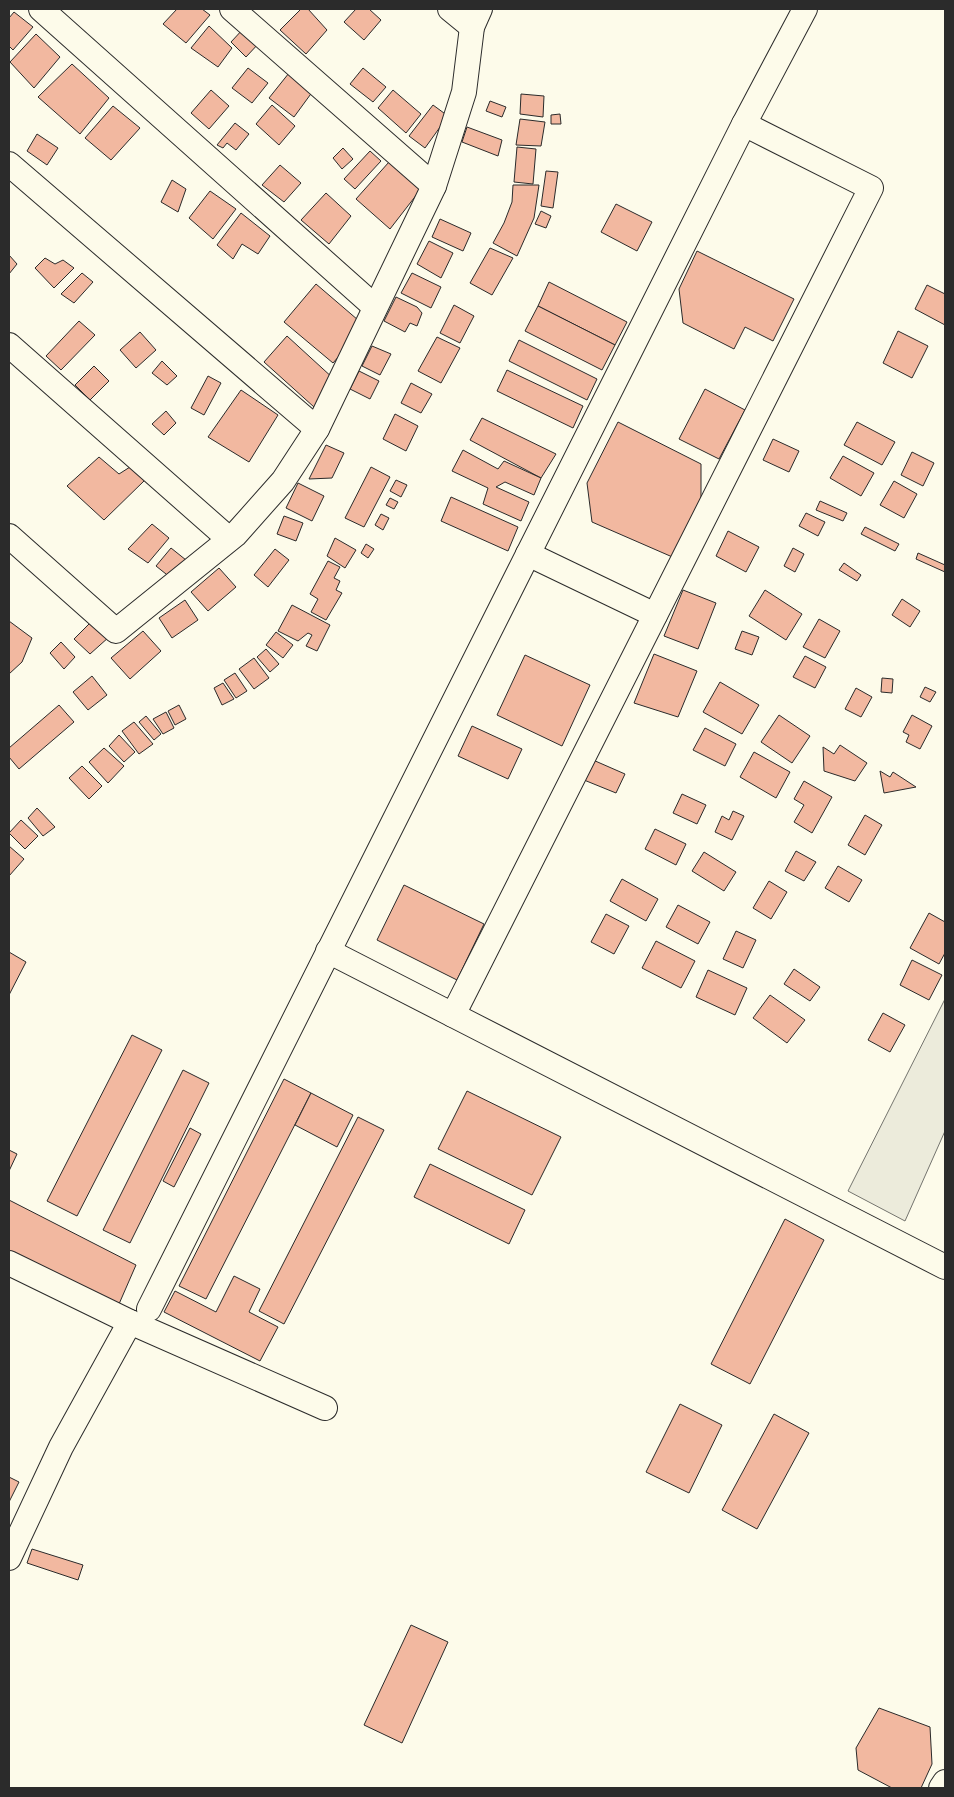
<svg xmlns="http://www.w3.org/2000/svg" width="954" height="1797" font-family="'Roboto Serif',serif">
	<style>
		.green { fill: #ecebdb; stroke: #74746e }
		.building { fill: #f2b8a0; stroke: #2b2b2b }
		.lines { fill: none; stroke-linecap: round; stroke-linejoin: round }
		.minor-casing { stroke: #2b2b2b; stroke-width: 26 }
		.minor { stroke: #fdfbea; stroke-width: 24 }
	</style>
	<rect width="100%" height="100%" fill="#fdfbea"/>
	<polygon class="green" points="945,999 945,1131 905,1221 848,1191"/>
	<g class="building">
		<polygon points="177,9 202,9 210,15 186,43 163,24"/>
		<polygon points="301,9 308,9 327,30 306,54 280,30"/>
		<polygon points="356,9 369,9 381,20 364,40 344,22"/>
		<polygon points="14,12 33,27 13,50 9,46 9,18"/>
		<polygon points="209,26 232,48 218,67 191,48"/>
		<polygon points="244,28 260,42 246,57 231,42"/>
		<polygon points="36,34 60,57 34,88 10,62"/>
		<polygon points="72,64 109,98 80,134 38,97"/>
		<polygon points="248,68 268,83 252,103 232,88"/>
		<polygon points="363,68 386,87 373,102 350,84"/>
		<polygon points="289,73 313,91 294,117 269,98"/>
		<polygon points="211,90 229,106 209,129 191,113"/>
		<polygon points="393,90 421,114 406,133 378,108"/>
		<polygon points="521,94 544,96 543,117 520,114"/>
		<polygon points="490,101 506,107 502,117 486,111"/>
		<polygon points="272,105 295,126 279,145 256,124"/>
		<polygon points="433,105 448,116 425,148 409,136"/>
		<polygon points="113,106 140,128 111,160 85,138"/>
		<polygon points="560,114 561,124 551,124 551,115"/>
		<polygon points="520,119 545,122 541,146 516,145"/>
		<polygon points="235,123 249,134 236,150 227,143 223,148 217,145"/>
		<polygon points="467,127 502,140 498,156 462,142"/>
		<polygon points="37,134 58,148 47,165 27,151"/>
		<polygon points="517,147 536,149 533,184 514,182"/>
		<polygon points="343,148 353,159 342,169 333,158"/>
		<polygon points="370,151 381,161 355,189 344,179"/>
		<polygon points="389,162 421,189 390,229 356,199"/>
		<polygon points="280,165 301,183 284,202 262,185"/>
		<polygon points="546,171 558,172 553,208 541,206"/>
		<polygon points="172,180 186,189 178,212 161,202"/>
		<polygon points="513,185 539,185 534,218 517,256 493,243 504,223 512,202"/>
		<polygon points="210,191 236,209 213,239 189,218"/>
		<polygon points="326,193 351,216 329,244 301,220"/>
		<polygon points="616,204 652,222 637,251 601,232"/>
		<polygon points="541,211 551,216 546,228 535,224"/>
		<polygon points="241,213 270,236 258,254 242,244 233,259 217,245"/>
		<polygon points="440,219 471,233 463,251 432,237"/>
		<polygon points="429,241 453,253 441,278 417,264"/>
		<polygon points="490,248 513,258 492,295 470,283"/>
		<polygon points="697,251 794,299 773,341 745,327 734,349 683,323 679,289"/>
		<polygon points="9,255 17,264 9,274"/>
		<polygon points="45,258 55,264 63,260 74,268 54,288 35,268"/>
		<polygon points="82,273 93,282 74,303 61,294"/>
		<polygon points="412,273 441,287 431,308 401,293"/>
		<polygon points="549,282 627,322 615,345 538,306"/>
		<polygon points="316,284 365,326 333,363 284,322"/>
		<polygon points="927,285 945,294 945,325 915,309"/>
		<polygon points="396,297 417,307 422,313 417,326 410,323 405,332 384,321"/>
		<polygon points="454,305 474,316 460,343 440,333"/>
		<polygon points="538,306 615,345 602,370 525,331"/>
		<polygon points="79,321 95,335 61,370 46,356"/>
		<polygon points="898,331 928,346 912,378 883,363"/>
		<polygon points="140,332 156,350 136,368 120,350"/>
		<polygon points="287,336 334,379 314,407 264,362"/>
		<polygon points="437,337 460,348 441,383 418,371"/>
		<polygon points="519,340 597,379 587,400 509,361"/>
		<polygon points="372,346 391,354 380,375 362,366"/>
		<polygon points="162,361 177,376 167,385 152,373"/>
		<polygon points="94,366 109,381 90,400 75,385"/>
		<polygon points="507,370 583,406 573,428 497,391"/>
		<polygon points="359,371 379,381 370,399 350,389"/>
		<polygon points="208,376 221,383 204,415 191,408"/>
		<polygon points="411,383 432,394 421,413 401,403"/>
		<polygon points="705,389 745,410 719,459 679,439"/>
		<polygon points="241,390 278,415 249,462 208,437"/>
		<polygon points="166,411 176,423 164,435 152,424"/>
		<polygon points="395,414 418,426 406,451 383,439"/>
		<polygon points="482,418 556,454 541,478 470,440"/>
		<polygon points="618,422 701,464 701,502 677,559 592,522 587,483"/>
		<polygon points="857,422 895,442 882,465 844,445"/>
		<polygon points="773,439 799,451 789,472 763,460"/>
		<polygon points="326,445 344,453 332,478 309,479"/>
		<polygon points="463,450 498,469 504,461 541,478 534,495 505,482 496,487 529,502 521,521 483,504 488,488 452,471"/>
		<polygon points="912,452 934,463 923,486 901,475"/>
		<polygon points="843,456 874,473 861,496 830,478"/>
		<polygon points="99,457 119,474 130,467 145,480 104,520 67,486"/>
		<polygon points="371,467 390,477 364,527 345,518"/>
		<polygon points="396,480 407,485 401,497 390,491"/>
		<polygon points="894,481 917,494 904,518 880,505"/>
		<polygon points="298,483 324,496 312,521 286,508"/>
		<polygon points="451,497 518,527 508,551 441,521"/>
		<polygon points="390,498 398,502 394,509 386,505"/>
		<polygon points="820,501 847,513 843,521 816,510"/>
		<polygon points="806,513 825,522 818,536 799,526"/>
		<polygon points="381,514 389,518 383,530 375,525"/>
		<polygon points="284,516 303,523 296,541 277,534"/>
		<polygon points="152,524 169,538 148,563 128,549"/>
		<polygon points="865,527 899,544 895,551 861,534"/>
		<polygon points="728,531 759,547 746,572 716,556"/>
		<polygon points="335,538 356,550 345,568 327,556"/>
		<polygon points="366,544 374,549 368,558 361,553"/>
		<polygon points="171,548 186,560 171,578 156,566"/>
		<polygon points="793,548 804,554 795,572 784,566"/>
		<polygon points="275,549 289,560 268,587 254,575"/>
		<polygon points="918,553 945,565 945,572 916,559"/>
		<polygon points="328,561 340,567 334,578 340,581 336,590 342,593 326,620 311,612 318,599 310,594"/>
		<polygon points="844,563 861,575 857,581 839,570"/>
		<polygon points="219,568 236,587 208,611 191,592"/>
		<polygon points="683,590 716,603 698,649 664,636"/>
		<polygon points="765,590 802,614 786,640 749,616"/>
		<polygon points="902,599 920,611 910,627 892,615"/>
		<polygon points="185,600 198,620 172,638 159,618"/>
		<polygon points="292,605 330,625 317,651 306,646 312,635 308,633 298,641 278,631"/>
		<polygon points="819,619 840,631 825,658 803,647"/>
		<polygon points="9,621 32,638 22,662 9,674"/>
		<polygon points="92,621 109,637 90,654 74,639"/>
		<polygon points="143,631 161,651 130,679 111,658"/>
		<polygon points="742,631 759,637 752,655 735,649"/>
		<polygon points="276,632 293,645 283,658 266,645"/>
		<polygon points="61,642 75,657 64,669 50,653"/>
		<polygon points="266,649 279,664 270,672 257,657"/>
		<polygon points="654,654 697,671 678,717 634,703"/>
		<polygon points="525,655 590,685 562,746 497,715"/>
		<polygon points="805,656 826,667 815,688 793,677"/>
		<polygon points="254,658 269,678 254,689 239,669"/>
		<polygon points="235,673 247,691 236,698 224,680"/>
		<polygon points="92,676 107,695 88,710 73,692"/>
		<polygon points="882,678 893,679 892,693 881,692"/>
		<polygon points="720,682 759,705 742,734 703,712"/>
		<polygon points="223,683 234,699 222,705 214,688"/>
		<polygon points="925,687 936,692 930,702 920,697"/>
		<polygon points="856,688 872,697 861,717 845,709"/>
		<polygon points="59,705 74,722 19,769 9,757 9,748"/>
		<polygon points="179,705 186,719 175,725 168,711"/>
		<polygon points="166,712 174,728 163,734 153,719"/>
		<polygon points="779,715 810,736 792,763 761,742"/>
		<polygon points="912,715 932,726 920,749 906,742 909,735 903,732"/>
		<polygon points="146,716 161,734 154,740 139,722"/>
		<polygon points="134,722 153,744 139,754 122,731"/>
		<polygon points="472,726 522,749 508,779 458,756"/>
		<polygon points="705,728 736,744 725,766 693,750"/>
		<polygon points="119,735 135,752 124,762 109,746"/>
		<polygon points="840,745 867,763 855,781 824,771 823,747 834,754"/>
		<polygon points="104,748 124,766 108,783 89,762"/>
		<polygon points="754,752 790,772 776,798 740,777"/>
		<polygon points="593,760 625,774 616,793 584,780"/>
		<polygon points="82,766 102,786 89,799 69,778"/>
		<polygon points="880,771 890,777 893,772 916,787 884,793"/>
		<polygon points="804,781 832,797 812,833 794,822 804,805 794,799"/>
		<polygon points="682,794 706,805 697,824 673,813"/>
		<polygon points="37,808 55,827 43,836 28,818"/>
		<polygon points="733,811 744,816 732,840 715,832 722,816 729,820"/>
		<polygon points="865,815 882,825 865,855 848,845"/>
		<polygon points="21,820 38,836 25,849 9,833"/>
		<polygon points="655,829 686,844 676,865 645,849"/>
		<polygon points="9,846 24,859 9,876"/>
		<polygon points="796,851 816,862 804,881 785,871"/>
		<polygon points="704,852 736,872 724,891 692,871"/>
		<polygon points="838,866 862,880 849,902 825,888"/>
		<polygon points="622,879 658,899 646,921 610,901"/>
		<polygon points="769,881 787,892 771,919 753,908"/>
		<polygon points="404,885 484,924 457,980 377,940"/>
		<polygon points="678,905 710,922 698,944 666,927"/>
		<polygon points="929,913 945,922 945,953 939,964 910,948"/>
		<polygon points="606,914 629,926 614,954 591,942"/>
		<polygon points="736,931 756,940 743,968 723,959"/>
		<polygon points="656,941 695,961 681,988 642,968"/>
		<polygon points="9,952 26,962 9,995"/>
		<polygon points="912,960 942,975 929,1000 900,985"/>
		<polygon points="794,969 820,987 810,1001 784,984"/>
		<polygon points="708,970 747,988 735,1015 696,997"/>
		<polygon points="770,995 805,1020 787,1043 753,1018"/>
		<polygon points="883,1013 905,1025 890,1052 868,1040"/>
		<polygon points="132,1035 162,1050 77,1216 47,1201"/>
		<polygon points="183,1070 209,1083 130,1243 103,1230"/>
		<polygon points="284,1079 311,1093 206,1299 179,1286"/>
		<polygon points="467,1091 561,1137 532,1195 438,1149"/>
		<polygon points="311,1093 353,1115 337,1147 295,1125"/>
		<polygon points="358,1117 384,1130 284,1324 259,1311"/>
		<polygon points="190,1128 201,1134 174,1187 163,1181"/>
		<polygon points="9,1150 17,1154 9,1171"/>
		<polygon points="430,1164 525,1210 509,1244 414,1197"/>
		<polygon points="9,1200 136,1265 119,1304 9,1252"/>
		<polygon points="785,1219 824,1240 750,1384 711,1364"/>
		<polygon points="234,1276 260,1289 249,1312 278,1327 260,1361 164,1312 175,1291 216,1312"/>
		<polygon points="680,1404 722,1425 689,1493 646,1472"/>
		<polygon points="774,1414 809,1433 757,1529 722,1510"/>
		<polygon points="9,1477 19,1482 9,1502"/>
		<polygon points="32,1549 83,1565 78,1580 27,1563"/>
		<polygon points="411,1625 448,1642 402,1743 364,1725"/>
		<polygon points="879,1708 930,1727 932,1764 921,1788 892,1788 858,1770 856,1748"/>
	</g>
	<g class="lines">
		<g class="minor-casing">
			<g id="minor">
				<polyline points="41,9 375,307"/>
				<polyline points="232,9 434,186"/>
				<polyline points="450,9 472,27"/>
				<polyline points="9,164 317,429"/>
				<polyline points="9,345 229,539"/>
				<polyline points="9,536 116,631 235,535 283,481 317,429 434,186 464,92 472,27 480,9"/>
				<polyline points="528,554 655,615"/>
				<polyline points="328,951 453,1015 871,188 744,124"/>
				<polyline points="453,1015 945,1267"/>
				<polyline points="9,1263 130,1322 325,1408"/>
				<polyline points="149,1309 744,124 805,9"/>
				<polyline points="9,1558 61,1447 130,1322"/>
				<polyline points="941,1788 945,1782"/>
			</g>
		</g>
		<use href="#minor" class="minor"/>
	</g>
	<rect width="954" height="1797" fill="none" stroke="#2b2b2b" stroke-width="20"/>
</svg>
